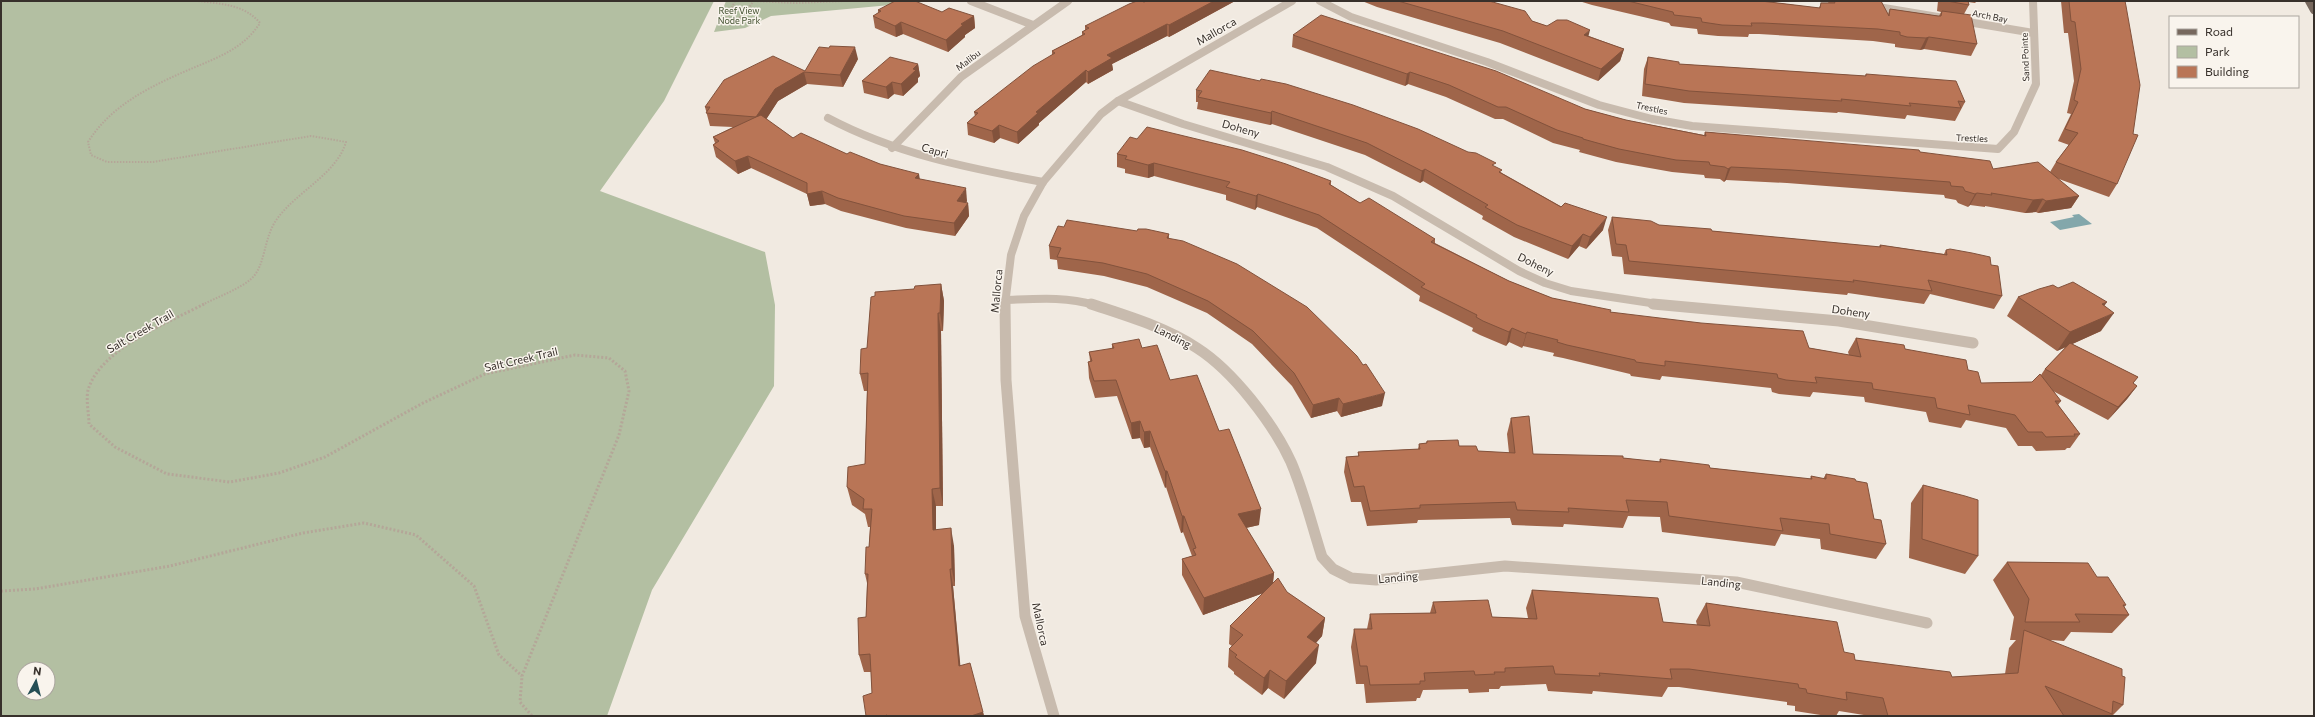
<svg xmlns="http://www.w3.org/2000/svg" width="2315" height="717" font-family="Commissioner,sans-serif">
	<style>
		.green { fill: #b3bfa2; fill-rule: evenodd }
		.water { fill: #83a7ab }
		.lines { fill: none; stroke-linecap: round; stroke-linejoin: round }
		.path-far1 { stroke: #b4a698; stroke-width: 2; stroke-dasharray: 1.5 1.5; stroke-linecap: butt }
		.path { stroke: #b4a698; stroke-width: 3; stroke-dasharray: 2 2; stroke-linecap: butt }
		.minor-far1 { stroke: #c8bbae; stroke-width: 8 }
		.minor { stroke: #c8bbae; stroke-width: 11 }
		.primary { stroke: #77685e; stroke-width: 8 }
		.wall { fill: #9f654a }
		.shaded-wall { fill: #82523c }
		.building { fill: #b97556; stroke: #82523c }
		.labels { text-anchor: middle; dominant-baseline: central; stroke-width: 3; stroke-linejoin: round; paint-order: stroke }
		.far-park-label { font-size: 9px; fill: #455332; stroke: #f9f4ed }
		.far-street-label { font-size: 9px; fill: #37302b; stroke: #f9f4ed }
		.street-label { font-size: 11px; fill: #37302b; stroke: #f9f4ed }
	</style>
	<rect width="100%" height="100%" fill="#f1eae1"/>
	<g class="green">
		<path d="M1 1H714L664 101 600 191 765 252 775 305 774 386 652 590 607 716H1ZM24 669H48V693H24Z"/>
		<polygon points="726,1 923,1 923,2 771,16 745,28 714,32"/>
	</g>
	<polygon class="water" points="2079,214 2092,224 2060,230 2050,222 2074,217 2072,215"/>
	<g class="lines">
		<g class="path-far1">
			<path d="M198 1C221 4 244 4 260 23 244 48 219 57 193 68 153 85 112 104 88 142L91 155 107 162H153L311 136 346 142C336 175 297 191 277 219 263 238 266 266 251 279 238 290 217 297 202 305"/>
			<path d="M735 1 725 22C738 25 746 10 754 1"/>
			<polyline points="754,1 795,3 845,1"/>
		</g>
		<g class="path">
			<path d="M204 304C168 323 104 347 89 387 85 396 89 414 89 424L115 447 167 474 230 482 279 473 325 457 423 403 485 374 575 355 609 358 625 371 629 391 619 435 522 676 520 702 532 716"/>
			<polyline points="1,591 35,589 170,566 303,533 364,523 416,535 474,586 499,655 522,676"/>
		</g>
		<g class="minor-far1">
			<polyline points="971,1 1033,25"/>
			<polyline points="1320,1 1351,17 1487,62 1599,105 1652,119 1692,126 1998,149 2014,132 2036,84 2033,1"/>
			<polyline points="1824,1 1841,2"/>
			<polyline points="1872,6 2034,33"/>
			<polyline points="1118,101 1183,124 1327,167 1393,196 1519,271 1545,283 1571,291 1664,305"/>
			<path d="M828 118C896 154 968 168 1043 182"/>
			<polyline points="892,148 961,77 1068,1"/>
			<path d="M1005 300C1034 299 1066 296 1094 305"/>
			<polyline points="1005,305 1011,255 1024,216 1043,182 1101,114 1118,101 1292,1"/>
		</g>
		<g class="minor">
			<polyline points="1005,304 1006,380 1025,616 1054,716"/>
			<path d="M1091 304C1127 316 1165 327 1197 348 1233 371 1273 423 1291 462 1304 492 1312 526 1322 557L1333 569 1351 578 1376 580 1505 566 1736 582 1927 623"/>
			<polyline points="1653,304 1839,321 1973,343"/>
		</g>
		<polyline class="primary" points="2309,1 2314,10"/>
	</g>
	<g class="wall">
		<polygon points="1147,1 1235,1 1169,37 1167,36 1112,64 1113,70 1088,84 1086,82 1039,123 1039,125 1018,144 1000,138 994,143 968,135 967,123 975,116 974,112 1052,55 1052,51 1082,35 1082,32 1085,30 1085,26"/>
		<polygon points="1362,1 1489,1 1532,21 1547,26 1589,36 1624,49 1620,61 1598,81 1500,43 1377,7"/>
		<polygon points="1579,1 1761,1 1819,8 1821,3 1828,3 1829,1 1881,1 1888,14 1890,9 1939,16 1941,12 1937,11 1938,1 1977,1 1975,3 1968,2 1969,5 1964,14 1977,44 1971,56 1924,49 1920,50 1902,48 1895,47 1895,44 1873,41 1759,34 1749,34 1748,37 1718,36 1698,34 1697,29 1671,26 1669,23 1592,5"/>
		<polygon points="2061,1 2125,1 2117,184 2109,197 2056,178 2079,196 2071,208 2038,213 2036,212 2025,213 1985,206 1985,207 1970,205 1968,207 1958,203 1956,200 1945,198 1944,195 1787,183 1726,180 1724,182 1720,179 1705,178 1704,175 1672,172 1616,162 1579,152 1580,150 1553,143 1503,119 1495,119 1446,97 1408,84 1405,86 1292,47 1293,35 1585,109 1626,120 1704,135 1705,132 1920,152 1993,169 2050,172 2056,162 2069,145 2058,141 2071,114 2067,113 2074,81 2068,33 2064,33"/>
		<polygon points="878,10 942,12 974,16 975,28 965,35 965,37 948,52 903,34 896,37 875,28 873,16 878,13"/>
		<polygon points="1648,57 1679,64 1865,76 1866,74 1965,102 1955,121 1907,115 1905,119 1838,112 1837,113 1684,103 1642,96 1644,69"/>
		<polygon points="858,59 843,87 807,84 778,101 766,119 793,138 880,164 920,179 967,201 966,203 968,203 969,216 955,236 906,228 841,211 825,204 810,206 807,194 751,168 738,174 716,157 713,145 715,143 713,137 733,127 710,126 705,107 805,71"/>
		<polygon points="918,64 920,76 918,78 918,82 903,96 894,94 888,99 864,93 862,81"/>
		<polygon points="1196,90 1495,167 1502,173 1603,230 1586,249 1579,246 1568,259 1514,237 1482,219 1483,216 1423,181 1420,183 1365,155 1272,124 1270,125 1197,109 1198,102 1196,102"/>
		<polygon points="1117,154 1331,181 1331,185 1360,203 1435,239 1435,243 1509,281 1552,298 1610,312 1849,355 1848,352 1856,338 1905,349 1968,370 1981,383 2032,382 2041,375 2045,369 2066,347 2057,351 2007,316 2018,297 2058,288 2104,306 2101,331 2072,344 2138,377 2133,383 2137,386 2127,399 2108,420 2053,391 2061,401 2058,405 2080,434 2070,448 2067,448 2065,450 2036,451 2032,446 2018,446 2006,428 1966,420 1961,428 1929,422 1926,412 1865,402 1864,397 1813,392 1810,397 1779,394 1772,392 1771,388 1662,376 1660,380 1631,376 1630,374 1563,358 1553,356 1554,353 1523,346 1522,348 1509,342 1506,346 1480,335 1472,331 1473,328 1419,301 1420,296 1317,228 1257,207 1255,210 1226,200 1226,195 1154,176 1148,178 1125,173 1125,169 1117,167"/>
		<polygon points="1612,217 1659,225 1712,231 1879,247 1880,245 1944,254 1946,250 1991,265 2002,296 1994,309 1930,294 1924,304 1848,293 1847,295 1624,274 1622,257 1612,256 1608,230"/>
		<polygon points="1064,227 1137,231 1169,234 1169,238 1382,406 1341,417 1337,411 1311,418 1292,386 1252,344 1207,313 1147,287 1104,276 1058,269 1057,260 1050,259 1049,246"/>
		<polygon points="941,284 944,301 943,331 941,331 943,506 936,506 936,530 954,546 955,586 953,586 960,666 983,712 984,716 866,716 872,693 871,672 864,672 859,655 866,617 867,583 865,574 869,547 870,527 868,527 865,514 852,505 847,487 865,464 867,391 864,391 860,374 867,348 875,296 914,289"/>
		<polygon points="1112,344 1142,348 1170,380 1219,431 1259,525 1246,528 1274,573 1273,583 1325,618 1322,636 1316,643 1316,663 1284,699 1268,688 1262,695 1234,674 1234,672 1228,667 1229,649 1232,646 1229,644 1230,626 1263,593 1203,615 1182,575 1182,559 1192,556 1183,532 1181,533 1166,487 1165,488 1150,447 1144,448 1140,438 1132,439 1117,396 1095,398 1089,378 1088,362 1090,361 1089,352 1112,349"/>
		<polygon points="1511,418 1533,454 1623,458 1659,462 1660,459 1710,468 1810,479 1811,476 1823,479 1826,474 1856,481 1886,544 1876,559 1821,549 1820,539 1781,534 1775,546 1662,532 1660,517 1628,516 1623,528 1564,524 1563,527 1512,525 1510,518 1418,520 1417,523 1367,526 1361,502 1351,502 1344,472 1346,457 1358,456 1358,452 1418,449 1419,444 1426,443 1427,441 1459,446 1478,451 1509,453 1507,434"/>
		<polygon points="1923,485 1978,556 1965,574 1909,558 1911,503"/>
		<polygon points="2007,562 2097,577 2126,605 2124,607 2129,615 2112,633 2071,632 2064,641 2050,640 2122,676 2123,705 2112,716 1870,716 1839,711 1836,716 1827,716 1795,711 1795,706 1787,705 1787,702 1679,687 1668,687 1662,697 1593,691 1592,694 1548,691 1546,684 1501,686 1499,689 1489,689 1489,692 1469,693 1468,689 1423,690 1420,698 1417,698 1416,701 1366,703 1364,684 1356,684 1351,647 1354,629 1367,629 1370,614 1430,613 1433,602 1492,617 1528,618 1526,608 1532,590 1663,622 1697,625 1696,621 1706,603 1844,652 1855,660 1952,677 2005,674 2009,648 2016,640 2010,640 2014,617 1993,580"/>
	</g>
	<g class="shaded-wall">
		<polygon points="1214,1 1235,1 1169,37 1169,25"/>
		<polygon points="974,16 975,28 965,35 965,37 948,52 946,40 961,24"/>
		<polygon points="901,22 903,34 896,37 895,26"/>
		<polygon points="1167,24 1167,36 1112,64 1113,70 1088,84 1088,72 1107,55"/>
		<polygon points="1590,30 1587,42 1584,35"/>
		<polygon points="1929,37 1924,49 1920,50 1926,38"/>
		<polygon points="855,47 858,59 843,87 840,75"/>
		<polygon points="1624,49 1620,61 1598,81 1601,69"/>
		<polygon points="918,64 920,76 918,78 918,82 903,96 901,84 913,69"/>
		<polygon points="1086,70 1086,82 1039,123 1039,125 1018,144 1017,132 1036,112"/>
		<polygon points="804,72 807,84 778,101 760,129 756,117 775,89"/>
		<polygon points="1410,72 1408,84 1405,86 1407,74"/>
		<polygon points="892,82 894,94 888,99 886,87"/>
		<polygon points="1272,111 1272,124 1270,125 1271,113"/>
		<polygon points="999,125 1000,138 994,143 992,131"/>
		<polygon points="748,156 751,168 738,174 735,161"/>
		<polygon points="1154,163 1154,176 1148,178 1148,165"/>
		<polygon points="1731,167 1726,180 1724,182 1728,169"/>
		<polygon points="1425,169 1423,181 1420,183 1422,171"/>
		<polygon points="919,174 921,186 915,178"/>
		<polygon points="966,188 967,201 958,214 957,201"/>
		<polygon points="822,191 825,204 810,206 807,194"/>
		<polygon points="1977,193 1970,205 1968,207 1975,194"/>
		<polygon points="1258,194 1257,207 1255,210 1256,196"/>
		<polygon points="2079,196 2071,208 2038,213 2046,201"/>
		<polygon points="2043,199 2036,212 2025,213 2033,200"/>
		<polygon points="968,203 969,216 955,236 954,223"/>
		<polygon points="1607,217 1603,230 1586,249 1590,237"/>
		<polygon points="1583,234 1579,246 1568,259 1572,246"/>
		<polygon points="941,284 944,301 943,331 940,313"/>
		<polygon points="2107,302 2094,321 2102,304"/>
		<polygon points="938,313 941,331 943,506 940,488"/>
		<polygon points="2114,313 2101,331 2057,351 2070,332"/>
		<polygon points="1512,328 1509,342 1506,346 1509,332"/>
		<polygon points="1527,332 1523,346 1522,348 1526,334"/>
		<polygon points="2137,386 2127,399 2108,420 2118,407"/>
		<polygon points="1385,393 1382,406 1341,417 1343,404"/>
		<polygon points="1339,398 1337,411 1311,418 1313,405"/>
		<polygon points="1140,421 1140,438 1132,439 1131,423"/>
		<polygon points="1150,431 1150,447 1144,448 1144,432"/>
		<polygon points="1165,471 1167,471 1166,487 1165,488"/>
		<polygon points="932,489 936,506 936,547 933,530"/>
		<polygon points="1261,509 1259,525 1236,530 1238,514"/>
		<polygon points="1182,516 1184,516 1183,532 1181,533"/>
		<polygon points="951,528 954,546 955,586 952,569"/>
		<polygon points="950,569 953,586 962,683 959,666"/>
		<polygon points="1274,573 1272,590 1203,615 1204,598"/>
		<polygon points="1325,618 1322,636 1305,655 1307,637"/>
		<polygon points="1319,645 1316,663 1284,699 1286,681"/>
		<polygon points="1270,670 1268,688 1262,695 1264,678"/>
		<polygon points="983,712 984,716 971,716"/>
	</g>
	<g class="building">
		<polygon points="895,1 915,1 942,12 949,8 974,16 961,24 963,25 946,40 901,22 895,26 873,16 881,11 878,10"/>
		<polygon points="1137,1 1141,1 1144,2 1147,1 1214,1 1169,25 1167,24 1107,55 1112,58 1088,72 1086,70 1036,112 1038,113 1017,132 999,125 992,131 967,123 978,113 974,112 1033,66 1055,53 1052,51 1085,34 1082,32 1089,28 1085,26 1129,4"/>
		<polygon points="1398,1 1489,1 1525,11 1532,21 1547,26 1557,20 1567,20 1590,30 1584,35 1624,49 1601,69 1503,31"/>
		<polygon points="1628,1 1761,1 1820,8 1821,3 1835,3 1834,1 1881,1 1889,16 1890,9 1938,16 1941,16 1942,11 1971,15 1977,44 1929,37 1926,38 1907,37 1900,35 1900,32 1878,29 1763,23 1751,23 1752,26 1722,25 1702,22 1701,18 1674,15 1673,12"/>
		<polygon points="1947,1 1968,1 1969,5"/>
		<polygon points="2069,1 2125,1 2126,6 2140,85 2133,134 2138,135 2117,184 2056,162 2078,133 2065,129 2078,102 2074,100 2081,69 2075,22 2071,21"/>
		<polygon points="1321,15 1496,71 1585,109 1626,120 1706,136 1705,132 1919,150 1920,152 1990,161 1993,169 2038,162 2079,196 2046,201 2043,199 2033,200 1991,193 1992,195 1977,193 1975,194 1965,191 1963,187 1951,186 1950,182 1792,170 1731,167 1728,169 1725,167 1710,165 1709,162 1676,160 1619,149 1583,139 1583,138 1557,130 1506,107 1498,107 1449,85 1410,72 1407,74 1293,35"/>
		<polygon points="830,46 855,47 840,75 804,72 775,89 756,117 761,115 793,138 801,133 847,154 850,152 880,164 919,174 915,178 966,188 957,201 968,203 954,223 904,216 838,198 822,191 807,194 807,183 748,156 735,161 713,145 719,141 713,137 756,117 706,113 710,107 705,107 724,80 773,56 805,71 819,47 829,48"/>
		<polygon points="890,57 918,64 913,69 916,70 901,84 892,82 886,87 862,81"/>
		<polygon points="1648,57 1679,62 1679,64 1866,76 1866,74 1956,81 1965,102 1958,101 1961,108 1909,103 1911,106 1841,99 1842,101 1689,91 1645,84"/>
		<polygon points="1210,70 1260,81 1261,79 1286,84 1353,105 1418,129 1468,152 1476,153 1496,163 1492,165 1502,170 1499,172 1561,207 1565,203 1607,217 1590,237 1583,234 1572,246 1517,225 1485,207 1488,205 1425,169 1422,171 1367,143 1272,111 1271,113 1198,97 1202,91 1196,90"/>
		<polygon points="1147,127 1242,150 1286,164 1331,181 1329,184 1360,203 1369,198 1435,239 1431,242 1509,281 1552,298 1611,310 1610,312 1701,323 1803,331 1809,348 1861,357 1856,338 1904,345 1905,349 1966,360 1968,370 1978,372 1981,383 2032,382 2040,374 2061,401 2055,401 2080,434 2074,434 2075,436 2046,437 2042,432 2028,432 2015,415 1968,405 1970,415 1937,408 1935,398 1873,389 1872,383 1815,377 1817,383 1786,380 1778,378 1777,374 1665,361 1665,366 1636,362 1635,360 1567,345 1557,342 1558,340 1527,332 1526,334 1512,328 1509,332 1483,321 1476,317 1477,315 1421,287 1425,284 1319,215 1258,194 1256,196 1226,187 1230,182 1154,163 1148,165 1125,159 1127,156 1117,154 1130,137 1137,139"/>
		<polygon points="1612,217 1651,221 1659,225 1711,229 1712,231 1881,247 1880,245 1947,255 1946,250 1950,249 1972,253 1990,257 1991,265 1998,266 2002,296 1928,280 1932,291 1853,280 1854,282 1629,261 1626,245 1616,244"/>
		<polygon points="1067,220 1137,231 1138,229 1146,229 1169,234 1167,238 1183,241 1237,264 1307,307 1357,356 1363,365 1366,364 1385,393 1343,404 1339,398 1313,405 1294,373 1253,331 1208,301 1147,274 1103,263 1057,257 1061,248 1049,246 1058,226 1064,227"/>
		<polygon points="2073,282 2107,302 2102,304 2114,313 2070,332 2018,297 2039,289 2053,285 2058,288"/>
		<polygon points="941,284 940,313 938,313 940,488 932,489 933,530 951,528 952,569 950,569 959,666 970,663 983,712 971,716 887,716 887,715 884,716 866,716 863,696 872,693 870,654 859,655 858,618 866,617 868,574 865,574 866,547 869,547 872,509 863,509 864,499 847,487 848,467 865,464 868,373 860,374 861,349 867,348 871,297 875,296 875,292 914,289 915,286"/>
		<polygon points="1139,339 1142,348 1157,345 1170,380 1197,375 1219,431 1229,429 1261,509 1238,514 1274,573 1204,598 1182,559 1196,555 1193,549 1196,548 1184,516 1182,516 1167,471 1165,471 1150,431 1144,432 1140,421 1131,423 1116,380 1094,381 1088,362 1092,361 1089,352 1114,348 1112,344"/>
		<polygon points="2070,343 2138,377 2133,383 2137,386 2118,407 2045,369"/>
		<polygon points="1529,416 1533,454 1623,456 1623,458 1661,462 1660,459 1709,465 1710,468 1812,479 1811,476 1826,479 1826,474 1855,479 1856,481 1867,483 1874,519 1881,520 1886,544 1830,534 1829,524 1780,518 1783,531 1669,516 1667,502 1626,500 1629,512 1568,508 1569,512 1517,510 1515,502 1420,505 1420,508 1370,511 1364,486 1354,487 1346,457 1359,456 1358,452 1420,449 1419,444 1427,443 1427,441 1458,440 1459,446 1476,446 1478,451 1515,453 1511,418"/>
		<polygon points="1923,485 1965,496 1978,500 1978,556 1922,539"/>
		<polygon points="2007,562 2088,563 2097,577 2108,577 2126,605 2123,605 2129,615 2075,614 2080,622 2025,622 2029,599"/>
		<polygon points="1278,578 1287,592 1325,618 1307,637 1319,645 1286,681 1270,670 1264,678 1235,657 1237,655 1229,649 1243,635 1230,626"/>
		<polygon points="1532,590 1658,598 1663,622 1710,626 1706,603 1837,622 1844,652 1854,654 1855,660 1950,672 1952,677 2018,673 2024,630 2122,669 2122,676 2125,677 2123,705 2113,701 2112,714 2045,686 2064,716 1888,716 1883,698 1846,692 1847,700 1807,693 1806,689 1799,688 1798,684 1689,669 1670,669 1672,679 1599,673 1600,676 1555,674 1553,666 1505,668 1505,672 1494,672 1495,674 1475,675 1474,671 1424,673 1425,681 1420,681 1420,684 1370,685 1367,666 1360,666 1354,629 1372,629 1370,614 1436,613 1433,602 1488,600 1492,617 1537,619"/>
	</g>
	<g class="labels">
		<g class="far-park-label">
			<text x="739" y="10">Reef View<tspan x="739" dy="10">Node Park</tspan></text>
		</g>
		<g class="far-street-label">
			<text transform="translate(1990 16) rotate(11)">Arch Bay</text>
			<text transform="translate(2025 57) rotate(-92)">Sand Pointe</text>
			<text transform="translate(968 60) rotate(-37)">Malibu</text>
			<text transform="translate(1652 108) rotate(12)">Trestles</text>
			<text transform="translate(1972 138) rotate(3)">Trestles</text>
		</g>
		<g class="street-label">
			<text transform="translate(1216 31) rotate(-30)">Mallorca</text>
			<text transform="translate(1241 128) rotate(16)">Doheny</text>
			<text transform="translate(935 150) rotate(16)">Capri</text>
			<text transform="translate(1536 264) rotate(26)">Doheny</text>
			<text transform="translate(996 291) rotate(-85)">Mallorca</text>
			<text transform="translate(1851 311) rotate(8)">Doheny</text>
			<text transform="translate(140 331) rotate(-30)">Salt Creek Trail</text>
			<text transform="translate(1173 336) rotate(27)">Landing</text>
			<text transform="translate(521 359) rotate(-13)">Salt Creek Trail</text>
			<text transform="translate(1398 577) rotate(-5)">Landing</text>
			<text transform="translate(1721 582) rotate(6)">Landing</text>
			<text transform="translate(1041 624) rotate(78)">Mallorca</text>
		</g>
	</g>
	<rect width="2315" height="717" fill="none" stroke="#37302b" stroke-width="4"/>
	<rect x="2169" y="16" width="130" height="72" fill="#f9f4ed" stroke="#aba69f"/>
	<rect x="2177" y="29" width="20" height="6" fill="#77685e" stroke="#aba69f"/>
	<text x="2205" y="36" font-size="12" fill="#37302b">Road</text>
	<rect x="2177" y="46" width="20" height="12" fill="#b3bfa2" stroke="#aba69f"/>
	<text x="2205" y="56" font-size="12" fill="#37302b">Park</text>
	<rect x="2177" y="66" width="20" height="12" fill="#b97556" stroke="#aba69f"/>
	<text x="2205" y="76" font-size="12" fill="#37302b">Building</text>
	<g transform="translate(36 681) rotate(7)"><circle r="19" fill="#f9f4ed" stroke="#aba69f"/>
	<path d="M0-3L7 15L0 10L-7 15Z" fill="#254e55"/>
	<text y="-6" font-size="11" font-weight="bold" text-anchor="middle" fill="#37302b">N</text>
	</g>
</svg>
